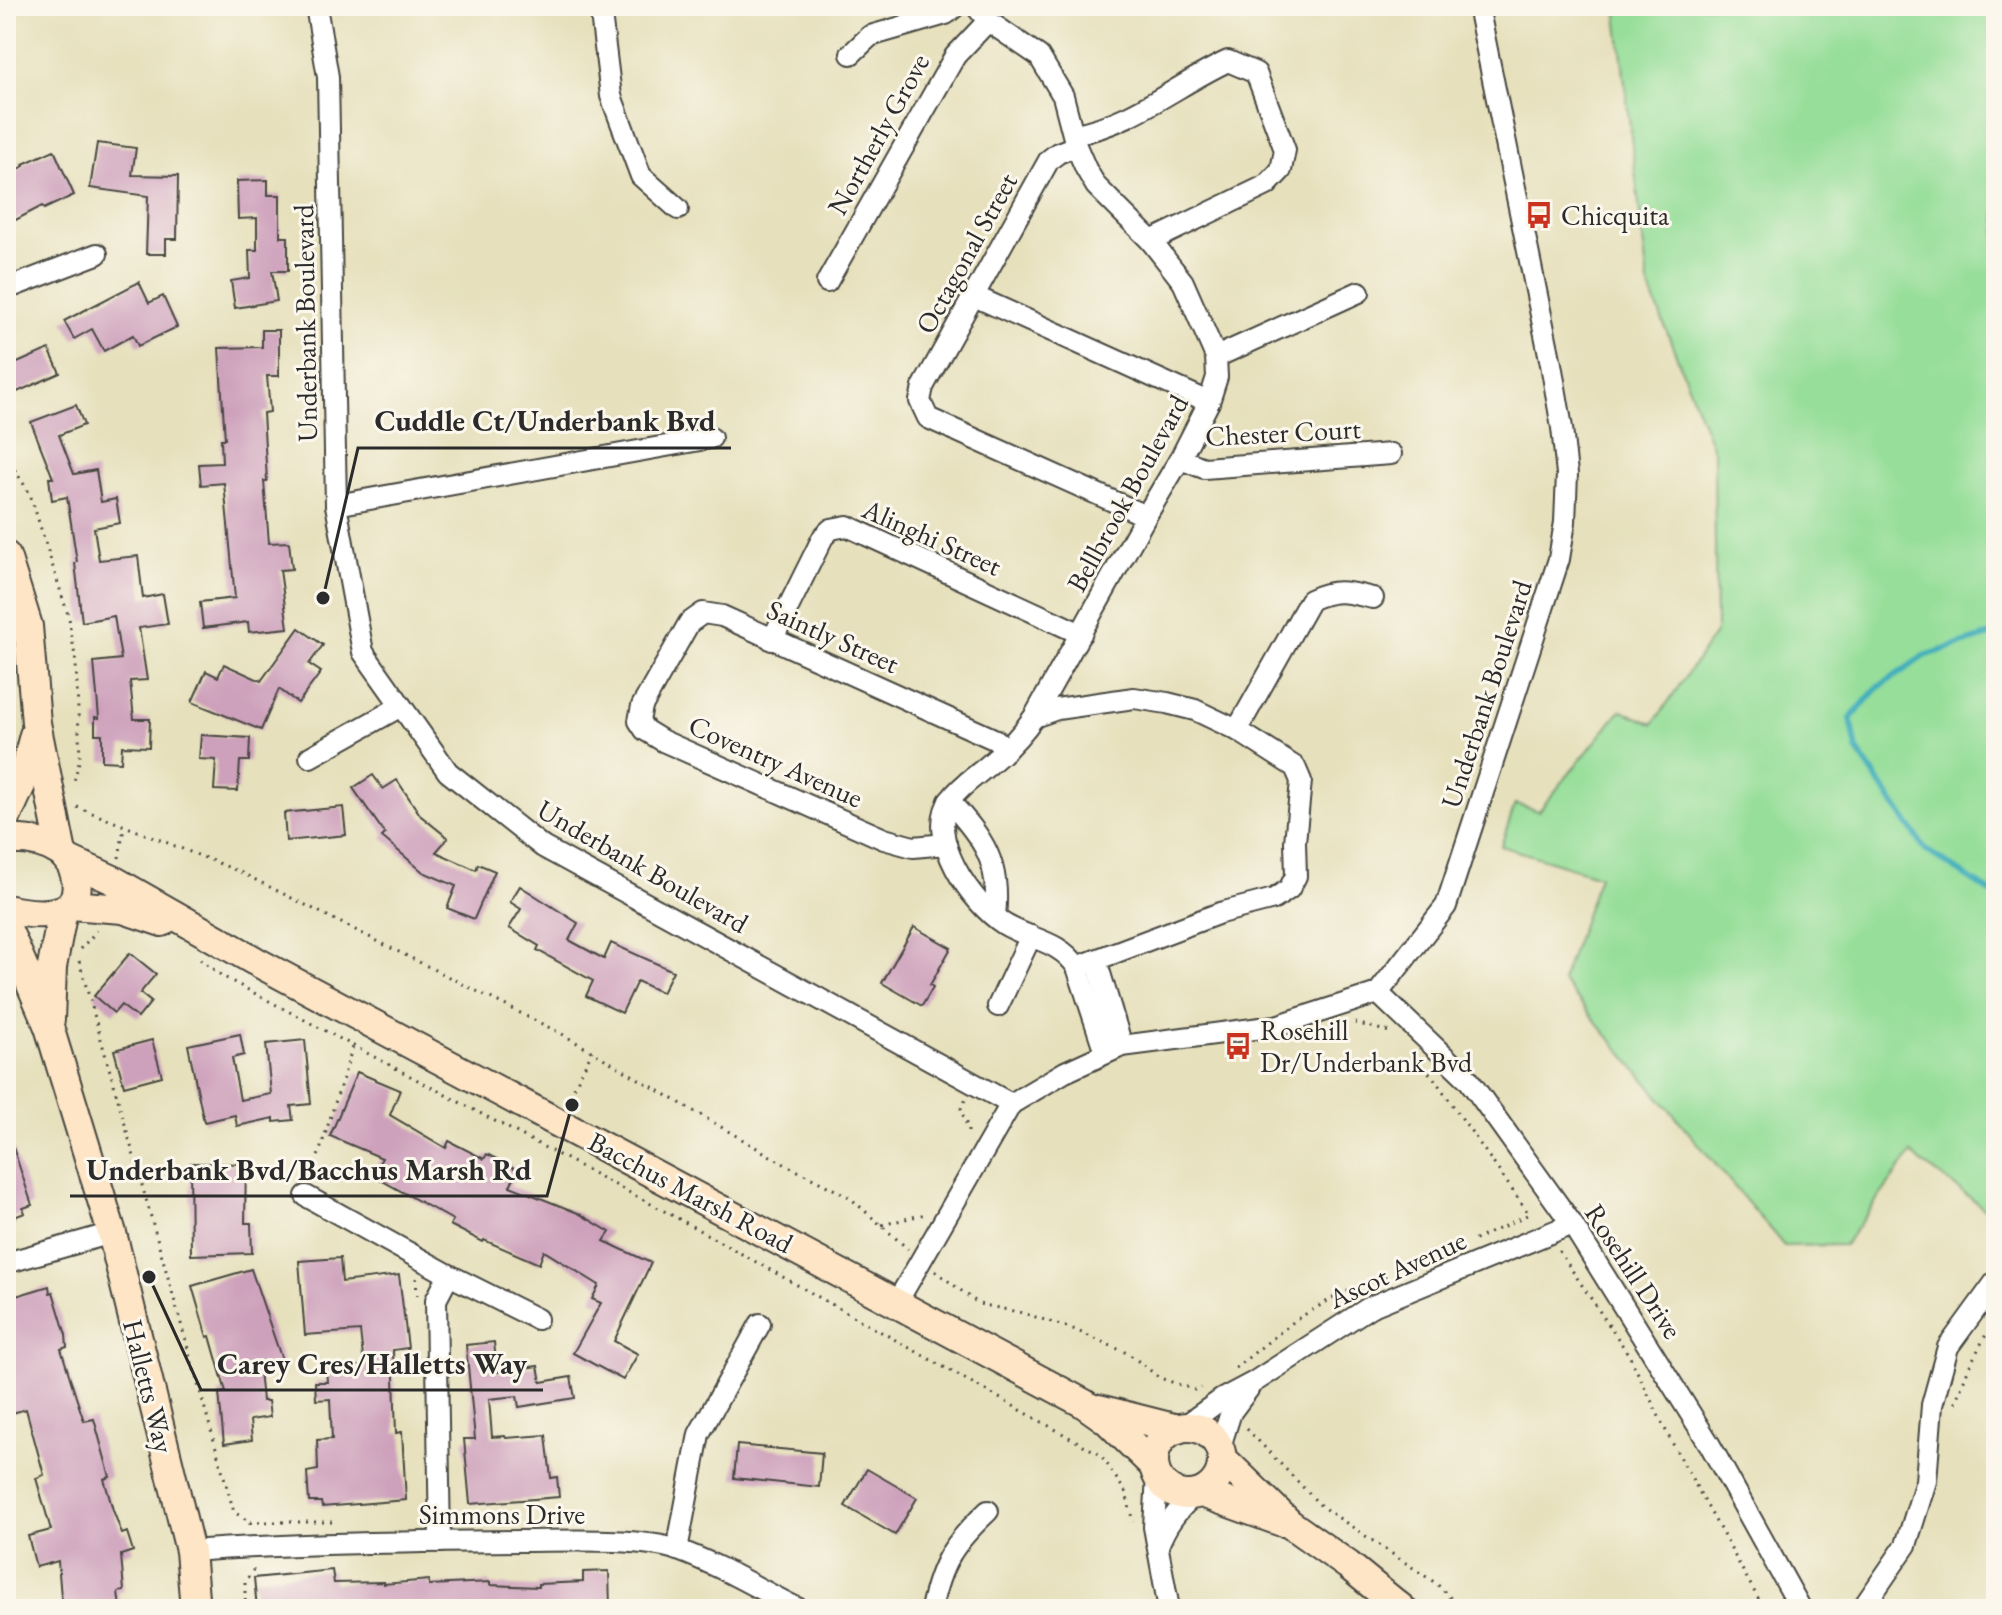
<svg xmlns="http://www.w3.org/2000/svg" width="2002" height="1615" font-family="'EB Garamond',serif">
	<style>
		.green { fill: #96de99; stroke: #608462; stroke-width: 2 }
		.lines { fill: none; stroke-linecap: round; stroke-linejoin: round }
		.stream { stroke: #3faebb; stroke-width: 6 }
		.building { fill: #cda0bb }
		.street-casing { stroke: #474641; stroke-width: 24 }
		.secondary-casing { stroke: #474641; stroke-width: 32 }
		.path { stroke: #474641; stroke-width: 3; stroke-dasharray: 2 6; stroke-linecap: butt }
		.street { stroke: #fff; stroke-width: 20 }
		.secondary { stroke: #fde5c5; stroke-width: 28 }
		.labels { text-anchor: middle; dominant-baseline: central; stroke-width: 6; stroke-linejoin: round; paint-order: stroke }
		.street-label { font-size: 28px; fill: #2b2b2b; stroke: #fbf7ec }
		.poi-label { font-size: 28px; fill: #2b2b2b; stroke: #fbf7ec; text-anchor: start }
		.leader { fill: none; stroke: #2b2b2b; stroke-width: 3 }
		.callout-dot { fill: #2b2b2b; stroke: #fbf7ec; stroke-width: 3 }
		.callout-label { font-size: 30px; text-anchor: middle; font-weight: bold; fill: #2b2b2b; stroke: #fbf7ec; stroke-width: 6; stroke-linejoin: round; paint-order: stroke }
	</style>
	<rect width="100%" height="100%" fill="#fbf7ec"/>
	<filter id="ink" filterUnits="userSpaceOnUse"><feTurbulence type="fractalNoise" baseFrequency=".0125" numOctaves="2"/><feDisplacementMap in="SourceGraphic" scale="16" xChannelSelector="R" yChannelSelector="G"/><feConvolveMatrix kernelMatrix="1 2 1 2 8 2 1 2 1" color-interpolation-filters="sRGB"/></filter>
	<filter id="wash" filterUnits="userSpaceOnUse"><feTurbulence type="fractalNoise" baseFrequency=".006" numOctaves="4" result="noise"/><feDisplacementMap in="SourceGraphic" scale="32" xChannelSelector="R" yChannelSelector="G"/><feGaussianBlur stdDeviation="1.8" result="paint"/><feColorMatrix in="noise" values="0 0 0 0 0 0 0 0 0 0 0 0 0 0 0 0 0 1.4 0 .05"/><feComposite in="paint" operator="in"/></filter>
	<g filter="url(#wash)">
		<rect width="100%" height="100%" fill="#e6e0bc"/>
		<polygon class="green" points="1616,6 1996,6 1996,1217 1911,1154 1844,1245 1784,1246 1562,981 1599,876 1501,846 1515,804 1539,811 1621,710 1653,724 1716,632 1714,452 1648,283"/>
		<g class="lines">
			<polyline class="stream" points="1996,633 1924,656 1876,689 1851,718 1857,750 1926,850 1996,896"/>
		</g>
		<g id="blocks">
			<g class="building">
				<polygon points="97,143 136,148 132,175 178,176 177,239 166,239 166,254 146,254 148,196 90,188"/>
				<polygon points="54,150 74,195 44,209 42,206 6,225 6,177 24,166 23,164"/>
				<polygon points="268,180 268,195 280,195 280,237 288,237 288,271 272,271 277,301 235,308 231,281 250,278 249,250 257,250 257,218 238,219 237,181"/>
				<polygon points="139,282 149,303 163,296 177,327 138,346 133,335 104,351 92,329 74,339 64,321"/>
				<polygon points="262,330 279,330 279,376 267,376 270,412 263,413 267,481 264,481 269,543 289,542 292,569 280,570 288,628 249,632 248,622 203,628 200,602 235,598 224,483 201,485 199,464 222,463 221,439 225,439 219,348 262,347"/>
				<polygon points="49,349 60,373 6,397 6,368"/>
				<polygon points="76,405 84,425 59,435 74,474 96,470 101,502 116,499 120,523 94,528 99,560 138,556 143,598 163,594 168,624 139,628 147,680 130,681 134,719 150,719 149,747 122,746 121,762 102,761 102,734 95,734 95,717 99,718 94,662 121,659 114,616 82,622 75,563 77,562 67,497 52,500 49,478 53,478 31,422"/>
				<polygon points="299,628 323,645 309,664 321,672 298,703 279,689 261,730 192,702 206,671 218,677 224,664 261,681"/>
				<polygon points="201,735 250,738 249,761 240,761 238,791 214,790 216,760 199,759"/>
				<polygon points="373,775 383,789 397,780 421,816 448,838 436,852 476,870 478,864 495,871 474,919 447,908 456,886 423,872 382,837 385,834 353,788"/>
				<polygon points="343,807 346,835 286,841 284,813"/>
				<polygon points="520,886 578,923 569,940 604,959 611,943 673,971 662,993 637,981 622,1013 586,996 593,981 537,950 539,946 509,928 521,909 510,902"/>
				<polygon points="914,927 951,948 930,985 933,987 922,1006 882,983"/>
				<polygon points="130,953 156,974 140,993 151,1002 138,1018 121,1005 114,1013 94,996"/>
				<polygon points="240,1034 244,1055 232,1058 240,1100 271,1094 266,1044 305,1040 311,1104 291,1106 293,1120 274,1122 274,1118 237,1126 235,1115 204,1122 188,1045"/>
				<polygon points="152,1040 162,1076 124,1086 114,1050"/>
				<polygon points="357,1072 400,1090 390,1115 446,1148 449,1141 484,1159 487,1154 518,1170 510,1186 578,1213 610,1232 604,1241 651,1263 614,1341 638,1354 623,1380 573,1353 601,1303 592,1299 599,1285 544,1251 539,1264 484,1240 483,1242 450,1225 453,1220 372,1175 382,1158 330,1136"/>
				<polygon points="10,1138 32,1205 23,1208 25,1213 6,1220 6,1139"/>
				<polygon points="190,1163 246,1164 245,1223 251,1223 252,1253 191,1255"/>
				<polygon points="340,1258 342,1282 399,1275 408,1348 393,1350 396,1433 402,1432 406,1500 322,1507 321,1502 309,1502 307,1472 318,1470 317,1440 332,1439 330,1399 316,1400 315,1382 327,1382 326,1367 364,1366 360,1331 305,1335 299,1261"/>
				<polygon points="251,1269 283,1363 259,1370 262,1401 268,1401 270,1417 250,1420 252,1440 224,1444 219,1393 226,1392 210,1336 207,1337 192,1286"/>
				<polygon points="49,1286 50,1293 53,1292 66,1335 67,1347 61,1349 76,1397 84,1421 94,1419 110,1477 104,1479 113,1510 122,1534 127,1532 133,1551 121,1555 124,1591 118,1592 120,1607 62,1609 58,1561 36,1567 28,1536 51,1530 36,1478 44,1475 26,1409 6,1415 6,1299"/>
				<polygon points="494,1342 497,1372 538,1366 541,1382 571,1377 575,1398 519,1407 517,1396 489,1399 492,1437 505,1436 506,1438 546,1435 551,1478 557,1477 559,1497 470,1504 464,1439 475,1439 466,1345"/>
				<polygon points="737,1445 822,1453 819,1487 734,1478"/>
				<polygon points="867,1469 917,1498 895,1535 845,1506"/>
				<polygon points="332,1570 334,1583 384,1582 384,1584 429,1580 429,1585 490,1582 490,1585 538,1587 538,1584 583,1582 583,1572 609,1571 610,1609 257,1609 254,1578"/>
			</g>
		</g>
	</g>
	<g filter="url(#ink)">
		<use href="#blocks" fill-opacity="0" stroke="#474641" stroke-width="2"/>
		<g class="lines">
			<g class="street-casing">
				<g id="street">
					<polyline points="316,6 328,77 336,505 363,652 448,772 543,847 1011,1104"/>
					<polyline points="600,6 611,96 641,176 678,209"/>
					<path d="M976 6 988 21 1039 56 1063 96 1076 146 1086 169 1096 186 1151 241 1183 282 1216 357 1217 377 1209 402 1180 459 1146 516 1034 717C1022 734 1009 748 992 762 979 774 962 784 951 799 924 836 972 904 1004 924 1030 940 1059 940 1077 967L1105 1052"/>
					<polyline points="851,54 870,36 946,14 956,6"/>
					<path d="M1075 134C1132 124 1176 85 1228 61L1256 73 1285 150 1281 170 1267 185 1151 241"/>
					<polyline points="1076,146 1058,153 1049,160 923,387 920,401 928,418 1146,516"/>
					<polyline points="827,282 955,56 988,21"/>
					<polyline points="6,289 97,254"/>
					<polyline points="974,296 1209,402"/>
					<polyline points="1216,357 1359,292"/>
					<polyline points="1180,459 1204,468 1391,454"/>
					<polyline points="336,505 711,438"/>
					<polyline points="772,640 823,537 831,529 847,526 1081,634"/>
					<polyline points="1034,717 1057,709 1134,698 1167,703 1195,710 1237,730 1295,767 1301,781 1295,842 1296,876 1289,889 1274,899 1220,913 1077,967"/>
					<path d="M1237 730 1310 600C1335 588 1347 592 1373 598"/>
					<polyline points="310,757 401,706"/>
					<path d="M949 801C984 839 1001 863 995 916"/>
					<polyline points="946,844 913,847 884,839 663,741 645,730 639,721 642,706 689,623 703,613 722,616 996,740 1007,749"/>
					<polyline points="1096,960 1122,1046"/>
					<polyline points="1378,993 1468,1079 1572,1224 1710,1445 1801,1609"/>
					<polyline points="998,1006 1031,936"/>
					<polyline points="306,1196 449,1275 537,1319"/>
					<polyline points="6,1263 112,1233"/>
					<polyline points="897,1302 1011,1104 1065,1072 1122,1046 1276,1026 1378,993 1446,906 1559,559 1565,522 1567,474 1562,428 1551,364 1478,6"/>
					<polyline points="1183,1427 1222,1399 1254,1382 1370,1307 1572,1224"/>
					<polyline points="1220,1447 1231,1412 1249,1388"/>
					<polyline points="1157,1476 1154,1527 1169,1609"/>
					<polyline points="440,1542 436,1300 449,1275"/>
					<path d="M1158 1546C1166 1524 1177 1511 1194 1495"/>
					<polyline points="677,1550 699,1434 760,1324"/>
					<path d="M190 1551C300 1543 410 1542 520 1541 563 1541 639 1537 678 1550 720 1565 760 1590 799 1609"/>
					<path d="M931 1609C941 1562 953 1544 988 1511"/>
					<polyline points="1862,1609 1906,1545 1926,1481 1932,1405 1948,1347 1996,1281"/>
				</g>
			</g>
			<g class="secondary-casing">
				<g id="secondary">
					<polyline points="6,556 28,626 36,723 62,853"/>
					<polyline points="6,818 21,785 34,735"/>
					<path d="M6 840C25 839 44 841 60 852 77 863 86 901 62 910 45 916 23 913 6 909"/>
					<polyline points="67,859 111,879 255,961 1083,1403 1107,1420 1154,1466"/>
					<polyline points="70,905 123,909 162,922"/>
					<polyline points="6,926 49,1027 112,1233 190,1551 195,1609"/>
					<polyline points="50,1020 52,967 63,910"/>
					<polyline points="1099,1409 1178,1429"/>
					<circle cx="1188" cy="1461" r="34"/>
					<polyline points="1223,1459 1290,1524 1348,1565 1402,1609"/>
					<polyline points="1202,1493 1282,1522"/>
				</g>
			</g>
			<g class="path">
				<polyline points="6,8 22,6"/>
				<polyline points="6,456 30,494 69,618 76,663 80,758 73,785"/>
				<polyline points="77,807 238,871 562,1034 786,1165 849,1197 908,1249"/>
				<polyline points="119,858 124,827"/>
				<polyline points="80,949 97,931"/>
				<polyline points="200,959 222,976 681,1220 1101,1455 1126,1493 1133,1522"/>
				<polyline points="79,961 234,1512 250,1522 250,1527"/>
				<polyline points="1355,1023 1390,1032"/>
				<polyline points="1412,1055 1433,1077 1529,1214 1473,1241"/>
				<polyline points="965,1100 961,1109 968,1129 968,1138"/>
				<polyline points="567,1102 592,1051"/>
				<polyline points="311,1179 353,1046"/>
				<polyline points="882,1225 925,1214"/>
				<polyline points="1559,1251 1629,1355 1668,1435 1764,1609"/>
				<polyline points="935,1271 979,1304 1023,1313 1073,1329 1129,1354 1160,1378 1195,1390 1201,1388"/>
				<polyline points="416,1278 417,1295"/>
				<polyline points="1235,1368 1297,1319 1338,1295 1388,1276"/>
				<polyline points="1955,1403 1969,1367 1990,1327"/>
				<polyline points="1247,1429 1321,1506 1437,1584 1461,1609"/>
				<polyline points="250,1522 338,1522"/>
				<polyline points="245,1609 245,1582 253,1570 252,1567"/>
			</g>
			<use href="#street" class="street"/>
			<use href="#secondary" class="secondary"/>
		</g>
	</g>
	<defs>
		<g id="bus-bare" transform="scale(2.16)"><path d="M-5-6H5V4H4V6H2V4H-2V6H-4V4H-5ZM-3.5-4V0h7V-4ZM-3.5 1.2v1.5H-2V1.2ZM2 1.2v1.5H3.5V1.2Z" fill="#c8321e" stroke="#fbf7ec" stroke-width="2.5" paint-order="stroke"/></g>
	</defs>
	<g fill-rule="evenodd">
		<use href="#bus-bare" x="1539" y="215"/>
		<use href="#bus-bare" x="1238" y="1046"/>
	</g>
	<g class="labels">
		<g class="street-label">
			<text transform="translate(878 134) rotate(-61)">Northerly Grove</text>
			<text transform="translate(966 253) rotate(-61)">Octagonal Street</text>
			<text transform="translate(305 323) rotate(-91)">Underbank Boulevard</text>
			<text transform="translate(1283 432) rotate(-3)">Chester Court</text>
			<text transform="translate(1127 493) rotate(-61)">Bellbrook Boulevard</text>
			<text transform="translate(932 537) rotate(24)">Alinghi Street</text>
			<text transform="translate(833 636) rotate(24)">Saintly Street</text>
			<text transform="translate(1486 694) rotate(-72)">Underbank Boulevard</text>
			<text transform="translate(776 761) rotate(24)">Coventry Avenue</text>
			<text transform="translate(643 866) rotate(30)">Underbank Boulevard</text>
			<text transform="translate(691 1192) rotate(28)">Bacchus Marsh Road</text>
			<text transform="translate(1397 1269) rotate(-25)">Ascot Avenue</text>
			<text transform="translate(1634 1271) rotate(57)">Rosehill Drive</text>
			<text transform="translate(149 1386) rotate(76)">Halletts Way</text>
			<text x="502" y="1514">Simmons Drive</text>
		</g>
		<g class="poi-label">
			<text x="1561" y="215">Chicquita</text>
			<text x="1260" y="1030">Rosehill<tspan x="1260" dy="32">Dr/Underbank Bvd</tspan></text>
		</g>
	</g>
	<path class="leader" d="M323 598L358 448H731M572 1105L547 1196H70M149 1277L201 1390H543"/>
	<g class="callout-dot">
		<circle cx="323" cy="598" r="8"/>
		<circle cx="572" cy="1105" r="8"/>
		<circle cx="149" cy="1277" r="8"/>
	</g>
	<g class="callout-label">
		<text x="545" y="431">Cuddle Ct/Underbank Bvd</text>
		<text x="309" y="1180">Underbank Bvd/Bacchus Marsh Rd</text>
		<text x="372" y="1374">Carey Cres/Halletts Way</text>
	</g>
	<rect width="2002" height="1615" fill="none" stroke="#fbf7ec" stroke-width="32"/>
</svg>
